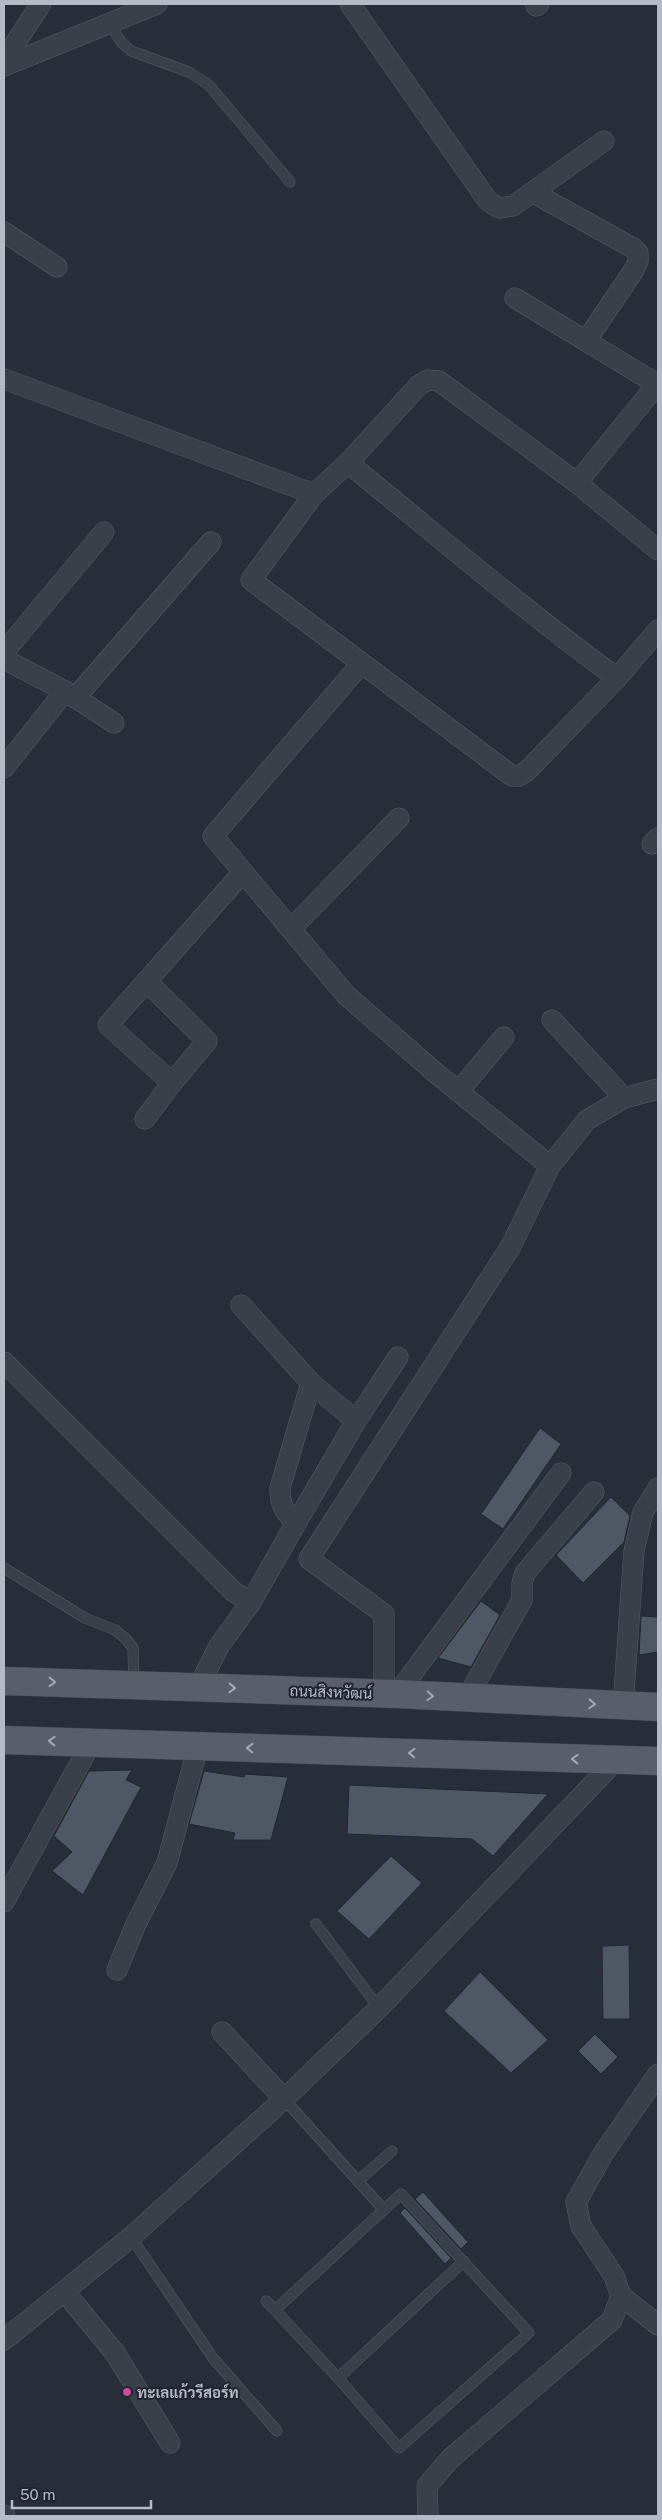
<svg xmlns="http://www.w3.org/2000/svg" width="662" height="2520" font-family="'Public Sans',Sarabun,sans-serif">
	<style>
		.building { fill: #4e5865; stroke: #212731 }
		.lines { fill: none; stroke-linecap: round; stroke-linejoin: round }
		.lane-casing { stroke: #585e68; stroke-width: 11 }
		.street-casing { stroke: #585e68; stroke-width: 21 }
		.primary-casing { stroke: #434953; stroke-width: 29 }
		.lane { stroke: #39404a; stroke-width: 10 }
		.street { stroke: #39404a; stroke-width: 20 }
		.primary { stroke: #585f6a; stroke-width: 28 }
		.oneway { stroke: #a2a9b4 }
		.hotel-dot { fill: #d1479c; stroke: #1f252f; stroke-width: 2 }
		.labels { text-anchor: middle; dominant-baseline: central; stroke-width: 4; stroke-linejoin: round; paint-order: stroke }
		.street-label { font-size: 15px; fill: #b5bbc6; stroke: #1f252f }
		.poi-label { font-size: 15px; font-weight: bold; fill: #b5bbc6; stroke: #1f252f; text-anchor: start }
	</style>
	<rect width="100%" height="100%" fill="#262e3a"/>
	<g class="building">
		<polygon points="540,1428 561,1444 503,1529 481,1514"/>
		<polygon points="611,1497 630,1516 624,1542 583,1583 556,1555"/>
		<polygon points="481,1601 500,1615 471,1667 438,1658"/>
		<polygon points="641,1616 658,1617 658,1652 639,1655"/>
		<polygon points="132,1770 126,1780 141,1787 83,1895 52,1871 72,1852 54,1836 89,1771"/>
		<polygon points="204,1771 244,1777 245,1774 288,1777 271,1840 233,1840 235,1833 189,1824"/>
		<polygon points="349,1785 548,1794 493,1856 472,1839 347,1834"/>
		<polygon points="391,1856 422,1883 369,1939 337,1911"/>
		<polygon points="629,1945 630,2019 603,2019 602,1946"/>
		<polygon points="480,1972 548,2040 511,2073 444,2011"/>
		<polygon points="595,2034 618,2057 601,2074 578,2051"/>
		<polygon points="423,2192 468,2242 461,2249 415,2199"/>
		<polygon points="405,2208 451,2258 445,2264 400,2213"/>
	</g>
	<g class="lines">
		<g class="lane-casing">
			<g id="lane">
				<polyline points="110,24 121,42 131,51 189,72 209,85 290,182"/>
				<polyline points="4,1568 85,1618 115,1630 126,1639 133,1648 134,1684"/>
				<polyline points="316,1924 379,2008"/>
				<polyline points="284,2099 384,2210"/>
				<polyline points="358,2181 392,2151"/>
				<polyline points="131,2237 213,2358 277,2431"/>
				<polyline points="266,2301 275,2310 338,2378 399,2448 529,2333 401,2194 275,2310"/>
				<polyline points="338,2378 464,2261"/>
			</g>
		</g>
		<g class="street-casing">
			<g id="street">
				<polyline points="350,4 488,201 499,208 513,206 604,141"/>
				<polyline points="536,6 539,4"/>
				<polyline points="4,60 41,4"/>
				<polyline points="4,66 157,4"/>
				<polyline points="532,192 633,248 638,253 638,261 634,270 586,341"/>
				<polyline points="4,232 57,267"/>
				<polyline points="515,298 657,384"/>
				<polyline points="4,379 314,494 348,463 419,385 428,380 439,381 577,483 658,550"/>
				<path d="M348 463C437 535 524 610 617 678"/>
				<polyline points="577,483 658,383"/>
				<polyline points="314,494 251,580 512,776 519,776 527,771 617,678 658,630"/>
				<polyline points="4,652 104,532"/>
				<polyline points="4,659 65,691 114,723"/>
				<polyline points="361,664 213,836 346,995 437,1074 550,1166"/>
				<polyline points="75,698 211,542"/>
				<polyline points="4,768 65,691"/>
				<polyline points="652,844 658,838"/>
				<polyline points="291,929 399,818"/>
				<polyline points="146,981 207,1041 172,1083"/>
				<polyline points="552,1020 624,1098"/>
				<polyline points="458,1092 504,1037"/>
				<polyline points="145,1119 172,1083 108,1025 243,872"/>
				<path d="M241 1305 311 1383 280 1488C280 1505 284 1511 296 1523L251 1602"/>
				<polyline points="4,1362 234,1592 251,1602 219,1646 199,1686"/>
				<polyline points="311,1383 356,1421"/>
				<polyline points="296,1523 356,1421 398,1357"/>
				<polyline points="384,1694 384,1614 309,1559 511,1246 550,1166 587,1120 624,1098 658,1089"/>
				<polyline points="397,1694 561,1473"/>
				<polyline points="467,1698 522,1600 522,1583 525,1573 594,1492"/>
				<polyline points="623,1706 634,1551 643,1512 658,1488"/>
				<polyline points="4,1902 91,1743"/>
				<polyline points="117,1970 136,1924 167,1863 198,1746"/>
				<polyline points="222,2032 284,2099"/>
				<polyline points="64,2291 115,2353 170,2443"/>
				<polyline points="621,2296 658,2325"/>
				<polyline points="4,2340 131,2237 284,2099 379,2008 616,1760"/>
				<polyline points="4,2515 5,2516"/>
				<polyline points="428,2516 427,2486 450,2459 612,2320 621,2296 614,2276 581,2226 576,2202 603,2154 658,2074"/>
			</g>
		</g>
		<g class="primary-casing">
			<g id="primary">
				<polyline points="4,1681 397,1694 658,1707"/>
				<polyline points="4,1740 658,1761"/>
			</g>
		</g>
		<use href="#lane" class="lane"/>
		<use href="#street" class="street"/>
		<use href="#primary" class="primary"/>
	</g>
	<defs><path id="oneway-chevron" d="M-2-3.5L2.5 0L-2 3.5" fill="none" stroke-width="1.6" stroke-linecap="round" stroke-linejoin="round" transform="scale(1.25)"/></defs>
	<g class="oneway">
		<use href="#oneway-chevron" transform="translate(52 1682) rotate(2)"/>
		<use href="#oneway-chevron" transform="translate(232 1688) rotate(2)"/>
		<use href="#oneway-chevron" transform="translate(430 1696) rotate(3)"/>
		<use href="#oneway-chevron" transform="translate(592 1704) rotate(3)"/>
		<use href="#oneway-chevron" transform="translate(52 1741) rotate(-178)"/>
		<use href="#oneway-chevron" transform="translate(250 1748) rotate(-178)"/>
		<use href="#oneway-chevron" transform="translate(412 1753) rotate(-178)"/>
		<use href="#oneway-chevron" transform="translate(575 1759) rotate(-178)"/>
	</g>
	<circle class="hotel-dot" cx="127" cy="2392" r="5"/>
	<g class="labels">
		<g class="street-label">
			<text transform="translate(331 1692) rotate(2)">ถนนสิงหวัฒน์</text>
		</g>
		<g class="poi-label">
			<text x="137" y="2392">ทะเลแก้วรีสอร์ท</text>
		</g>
	</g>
	<rect width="662" height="2520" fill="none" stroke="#b5bbc6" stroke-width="10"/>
	<path d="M12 2500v8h139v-8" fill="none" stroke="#b5bbc6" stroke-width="2.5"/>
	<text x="20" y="2500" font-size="15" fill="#b5bbc6" stroke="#1f252f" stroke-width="4" paint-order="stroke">50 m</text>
</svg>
